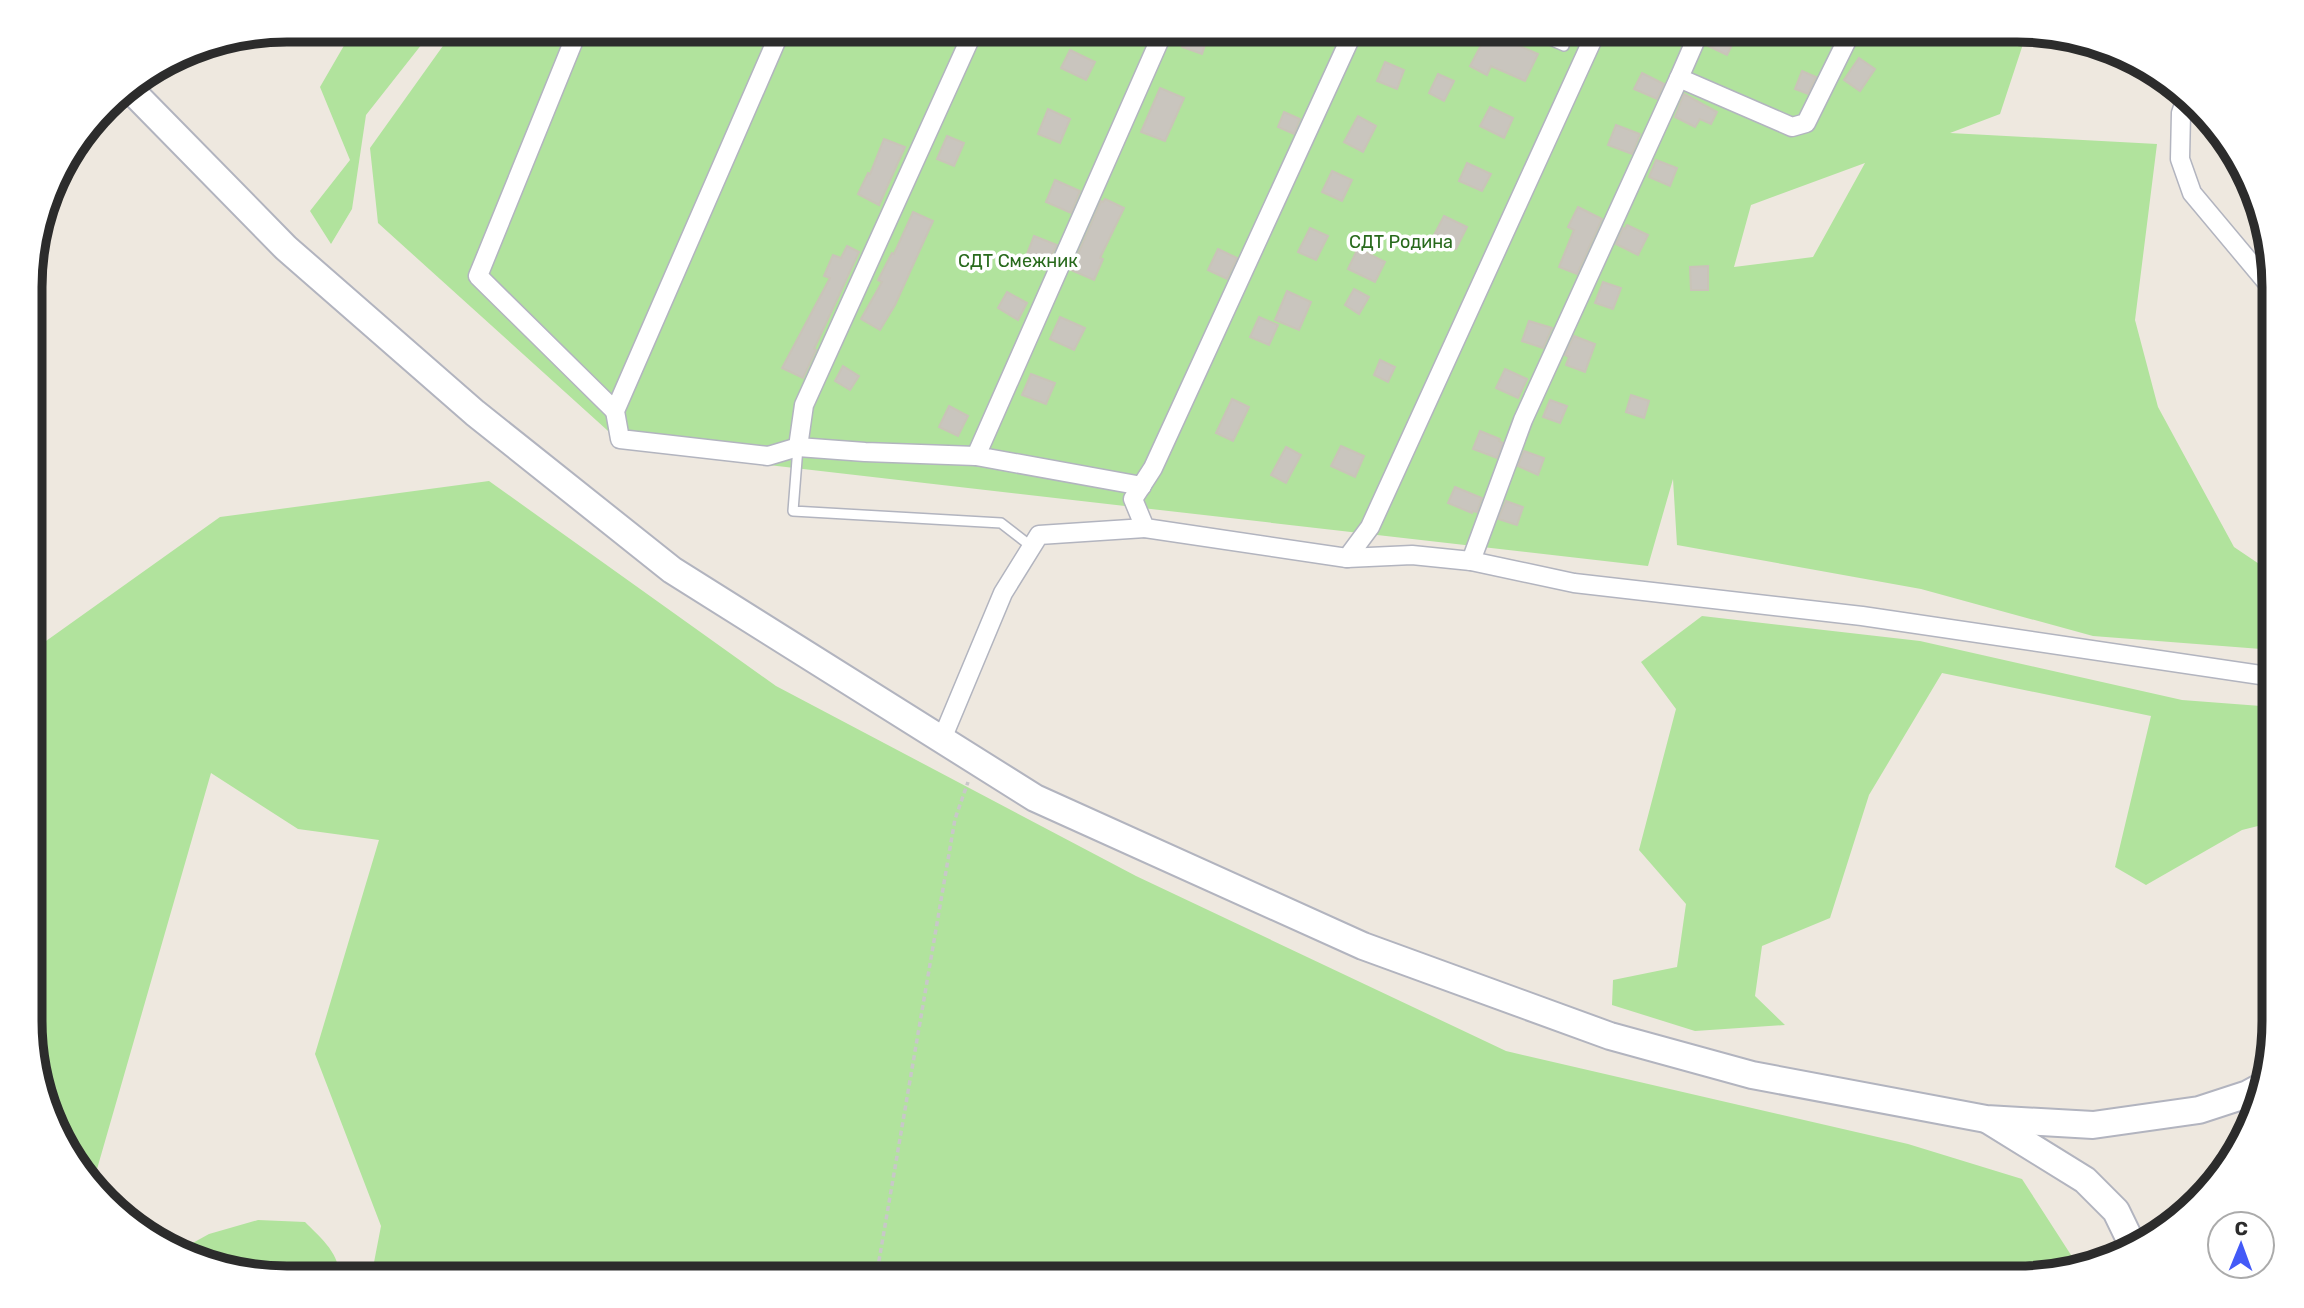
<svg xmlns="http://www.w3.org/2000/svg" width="2304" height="1308" font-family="Rubik,sans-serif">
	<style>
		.green { fill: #b1e39d; fill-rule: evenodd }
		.building { fill: #c9c5be; stroke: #c9c4b8; stroke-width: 2 }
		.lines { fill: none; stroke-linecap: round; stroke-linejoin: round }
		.lane-casing { stroke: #b2b4bf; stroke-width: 12 }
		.street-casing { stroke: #b2b4bf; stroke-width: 21 }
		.secondary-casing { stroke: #b2b4bf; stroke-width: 30 }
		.path { stroke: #c8c8c8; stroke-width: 3.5; stroke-dasharray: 5 3.5; stroke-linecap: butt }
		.lane { stroke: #fff; stroke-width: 9 }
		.street { stroke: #fff; stroke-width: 18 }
		.secondary { stroke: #fff; stroke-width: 26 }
		.labels { text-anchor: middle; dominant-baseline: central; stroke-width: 7; stroke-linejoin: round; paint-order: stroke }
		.park-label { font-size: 18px; fill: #286a1c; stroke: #fff }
		.rim { fill: none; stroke: #2c2c2c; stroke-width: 9 }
	</style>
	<rect width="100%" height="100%" fill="#eee8df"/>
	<g class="green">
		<polygon points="353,30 433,30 366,115 352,209 331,244 310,211 350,160 320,87"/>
		<path d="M462 30H2018L2027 32 2000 114 1950 133 2157 144 2135 320 2158 407 2234 547 2274 574V650L2093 636 1921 589 1677 545 1673 479 1648 566 628 449 378 223 370 148 450 36ZM1865 163 1813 257 1734 267 1751 205Z"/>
		<polygon points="489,481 776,686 1136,876 1506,1051 1908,1144 2022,1179 2080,1269 2034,1278 450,1278 448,1276 447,1278 371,1278 381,1226 315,1054 379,840 298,829 211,773 93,1183 73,1164 32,1054 32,651 220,517"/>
		<polygon points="1702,616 1920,641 2182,700 2274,707 2274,822 2242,830 2146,885 2115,867 2151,716 1942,673 1869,795 1830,918 1762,946 1755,996 1785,1025 1695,1031 1612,1005 1613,980 1677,967 1686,904 1639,850 1676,709 1641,662"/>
		<path d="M258 1220 305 1222C319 1236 343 1256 338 1278H286L180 1250 209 1234Z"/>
	</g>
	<g class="building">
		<polygon points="1188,30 1208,36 1202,54 1182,47"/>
		<polygon points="1711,30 1735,39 1727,55 1706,45"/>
		<polygon points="1488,32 1538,54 1525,81 1491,66 1487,75 1470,66"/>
		<polygon points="1070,50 1095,62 1086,80 1061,68"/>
		<polygon points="1859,58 1875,69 1860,91 1844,80"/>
		<polygon points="1385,62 1404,70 1397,89 1377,81"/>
		<polygon points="1802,71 1816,77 1808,94 1795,89"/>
		<polygon points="1642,73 1664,84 1657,99 1634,89"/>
		<polygon points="1438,74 1454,81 1444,101 1429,93"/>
		<polygon points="1160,88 1184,98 1165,141 1141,132"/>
		<polygon points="1684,94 1717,112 1711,124 1700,119 1695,127 1675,117"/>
		<polygon points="1490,107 1513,118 1504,138 1480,126"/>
		<polygon points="1048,109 1070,119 1060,143 1038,134"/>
		<polygon points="1284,112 1300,119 1294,134 1278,127"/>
		<polygon points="1358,116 1376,126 1363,152 1344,142"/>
		<polygon points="1616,125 1640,134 1632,154 1608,145"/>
		<polygon points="947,136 964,143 954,166 937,159"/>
		<polygon points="884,139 905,147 879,205 858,194 868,173 870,174"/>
		<polygon points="1656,160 1677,168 1670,186 1649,177"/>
		<polygon points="1467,163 1491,174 1482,191 1459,181"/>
		<polygon points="1332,171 1352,180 1342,201 1322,192"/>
		<polygon points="1055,180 1080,191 1071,213 1046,202"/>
		<polygon points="1105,199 1124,208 1100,258 1103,259 1094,280 1071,270 1101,201 1103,202"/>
		<polygon points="1578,207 1602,219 1577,274 1559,267 1574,230 1568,227"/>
		<polygon points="913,212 933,221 895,305 880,330 861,319 882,282 878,280 892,253 894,254"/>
		<polygon points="1444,216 1467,227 1456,249 1433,237"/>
		<polygon points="1627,225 1648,235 1638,255 1616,244 1623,228 1625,229"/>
		<polygon points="1310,228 1328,236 1316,260 1298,252"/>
		<polygon points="1034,236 1057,245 1045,267 1025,259"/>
		<polygon points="847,246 859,252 814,349 816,350 803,378 782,368 830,278 824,276 833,255 841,258"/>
		<polygon points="1358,248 1385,262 1375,282 1348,269"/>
		<polygon points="1218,249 1237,258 1227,279 1208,270"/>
		<polygon points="1708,266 1708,290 1691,290 1690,267"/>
		<polygon points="1603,282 1621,288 1613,309 1595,303"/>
		<polygon points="1354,289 1369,297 1359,314 1345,305"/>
		<polygon points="1287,291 1311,302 1299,330 1275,320"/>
		<polygon points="1007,292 1027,303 1018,320 998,308"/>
		<polygon points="1060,317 1085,328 1074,350 1050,339"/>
		<polygon points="1259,317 1278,325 1269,345 1250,337"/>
		<polygon points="1529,321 1552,328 1543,348 1522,341"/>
		<polygon points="1574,336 1595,344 1585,372 1566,365 1569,357 1565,355"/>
		<polygon points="1380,360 1395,367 1388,382 1374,375"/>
		<polygon points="843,366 859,376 850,390 835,381"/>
		<polygon points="1505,369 1527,379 1518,398 1496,388"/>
		<polygon points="1031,374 1055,383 1046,404 1022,395"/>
		<polygon points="1631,395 1649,401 1644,418 1626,412"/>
		<polygon points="1232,399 1249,407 1233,441 1216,433"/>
		<polygon points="1550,400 1567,406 1560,423 1543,417"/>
		<polygon points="949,406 968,416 958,436 939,427"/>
		<polygon points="1480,431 1500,439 1499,441 1503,443 1497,458 1473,449"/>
		<polygon points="1341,446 1364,456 1355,477 1331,466"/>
		<polygon points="1286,447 1301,455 1286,483 1271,475"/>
		<polygon points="1524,451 1544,458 1538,475 1518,466"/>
		<polygon points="1455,487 1482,498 1477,512 1473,511 1472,513 1448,503"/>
		<polygon points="1506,501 1523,507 1517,525 1498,519"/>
	</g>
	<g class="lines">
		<g class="lane-casing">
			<g id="lane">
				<polyline points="1527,30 1564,46"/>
				<polyline points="798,447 793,511 1001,523 1032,547"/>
			</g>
		</g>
		<g class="street-casing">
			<g id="street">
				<polyline points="578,30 478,276 615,411"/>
				<polyline points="781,30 615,411 620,439 768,456 798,447"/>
				<polyline points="974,30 804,405 798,447 865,452 976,456"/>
				<polyline points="1354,30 1153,468 1133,499 1145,528 1347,558 1370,527 1597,30"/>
				<polyline points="1700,30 1679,78 1792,127 1806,123 1852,30"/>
				<polyline points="2185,101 2181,113 2180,159 2192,193 2274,291"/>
				<polyline points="1142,486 976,456 1164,30"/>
				<polyline points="1347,558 1412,555 1471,561 1574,583 1862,616 2274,677"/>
				<polyline points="1471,561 1523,420 1679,78"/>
				<polyline points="942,739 1003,593 1039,535 1145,528"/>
			</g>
		</g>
		<g class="secondary-casing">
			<g id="secondary">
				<polyline points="128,87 286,248 475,413 672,570 1035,798 1363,946 1610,1036 1752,1075 1986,1119 2093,1125 2199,1110 2248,1094 2259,1088"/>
				<polyline points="1988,1120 2085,1180 2116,1211 2134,1248"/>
			</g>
		</g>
		<polyline class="path" points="876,1278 955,819 968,782"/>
		<use href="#lane" class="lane"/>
		<use href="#street" class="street"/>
		<use href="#secondary" class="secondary"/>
	</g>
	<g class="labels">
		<g class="park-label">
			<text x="1401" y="242">СДТ Родина</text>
			<text x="1018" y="261">СДТ Смежник</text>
		</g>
	</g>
	<path d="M0 0H2304V1308H0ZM287 42H2017A245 245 0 0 1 2262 287V1021A245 245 0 0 1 2017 1266H287A245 245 0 0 1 42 1021V287A245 245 0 0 1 287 42Z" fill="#fff" fill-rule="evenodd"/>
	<path class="rim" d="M287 42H2017A245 245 0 0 1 2262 287V1021A245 245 0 0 1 2017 1266H287A245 245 0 0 1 42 1021V287A245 245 0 0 1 287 42Z"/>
	<g transform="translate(2241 1245) rotate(1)"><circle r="33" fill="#ffffff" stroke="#ababab" stroke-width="2"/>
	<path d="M0-5L12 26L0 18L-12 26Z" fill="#435af7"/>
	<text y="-10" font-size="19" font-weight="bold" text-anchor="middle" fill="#2c2c2c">С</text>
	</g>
</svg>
